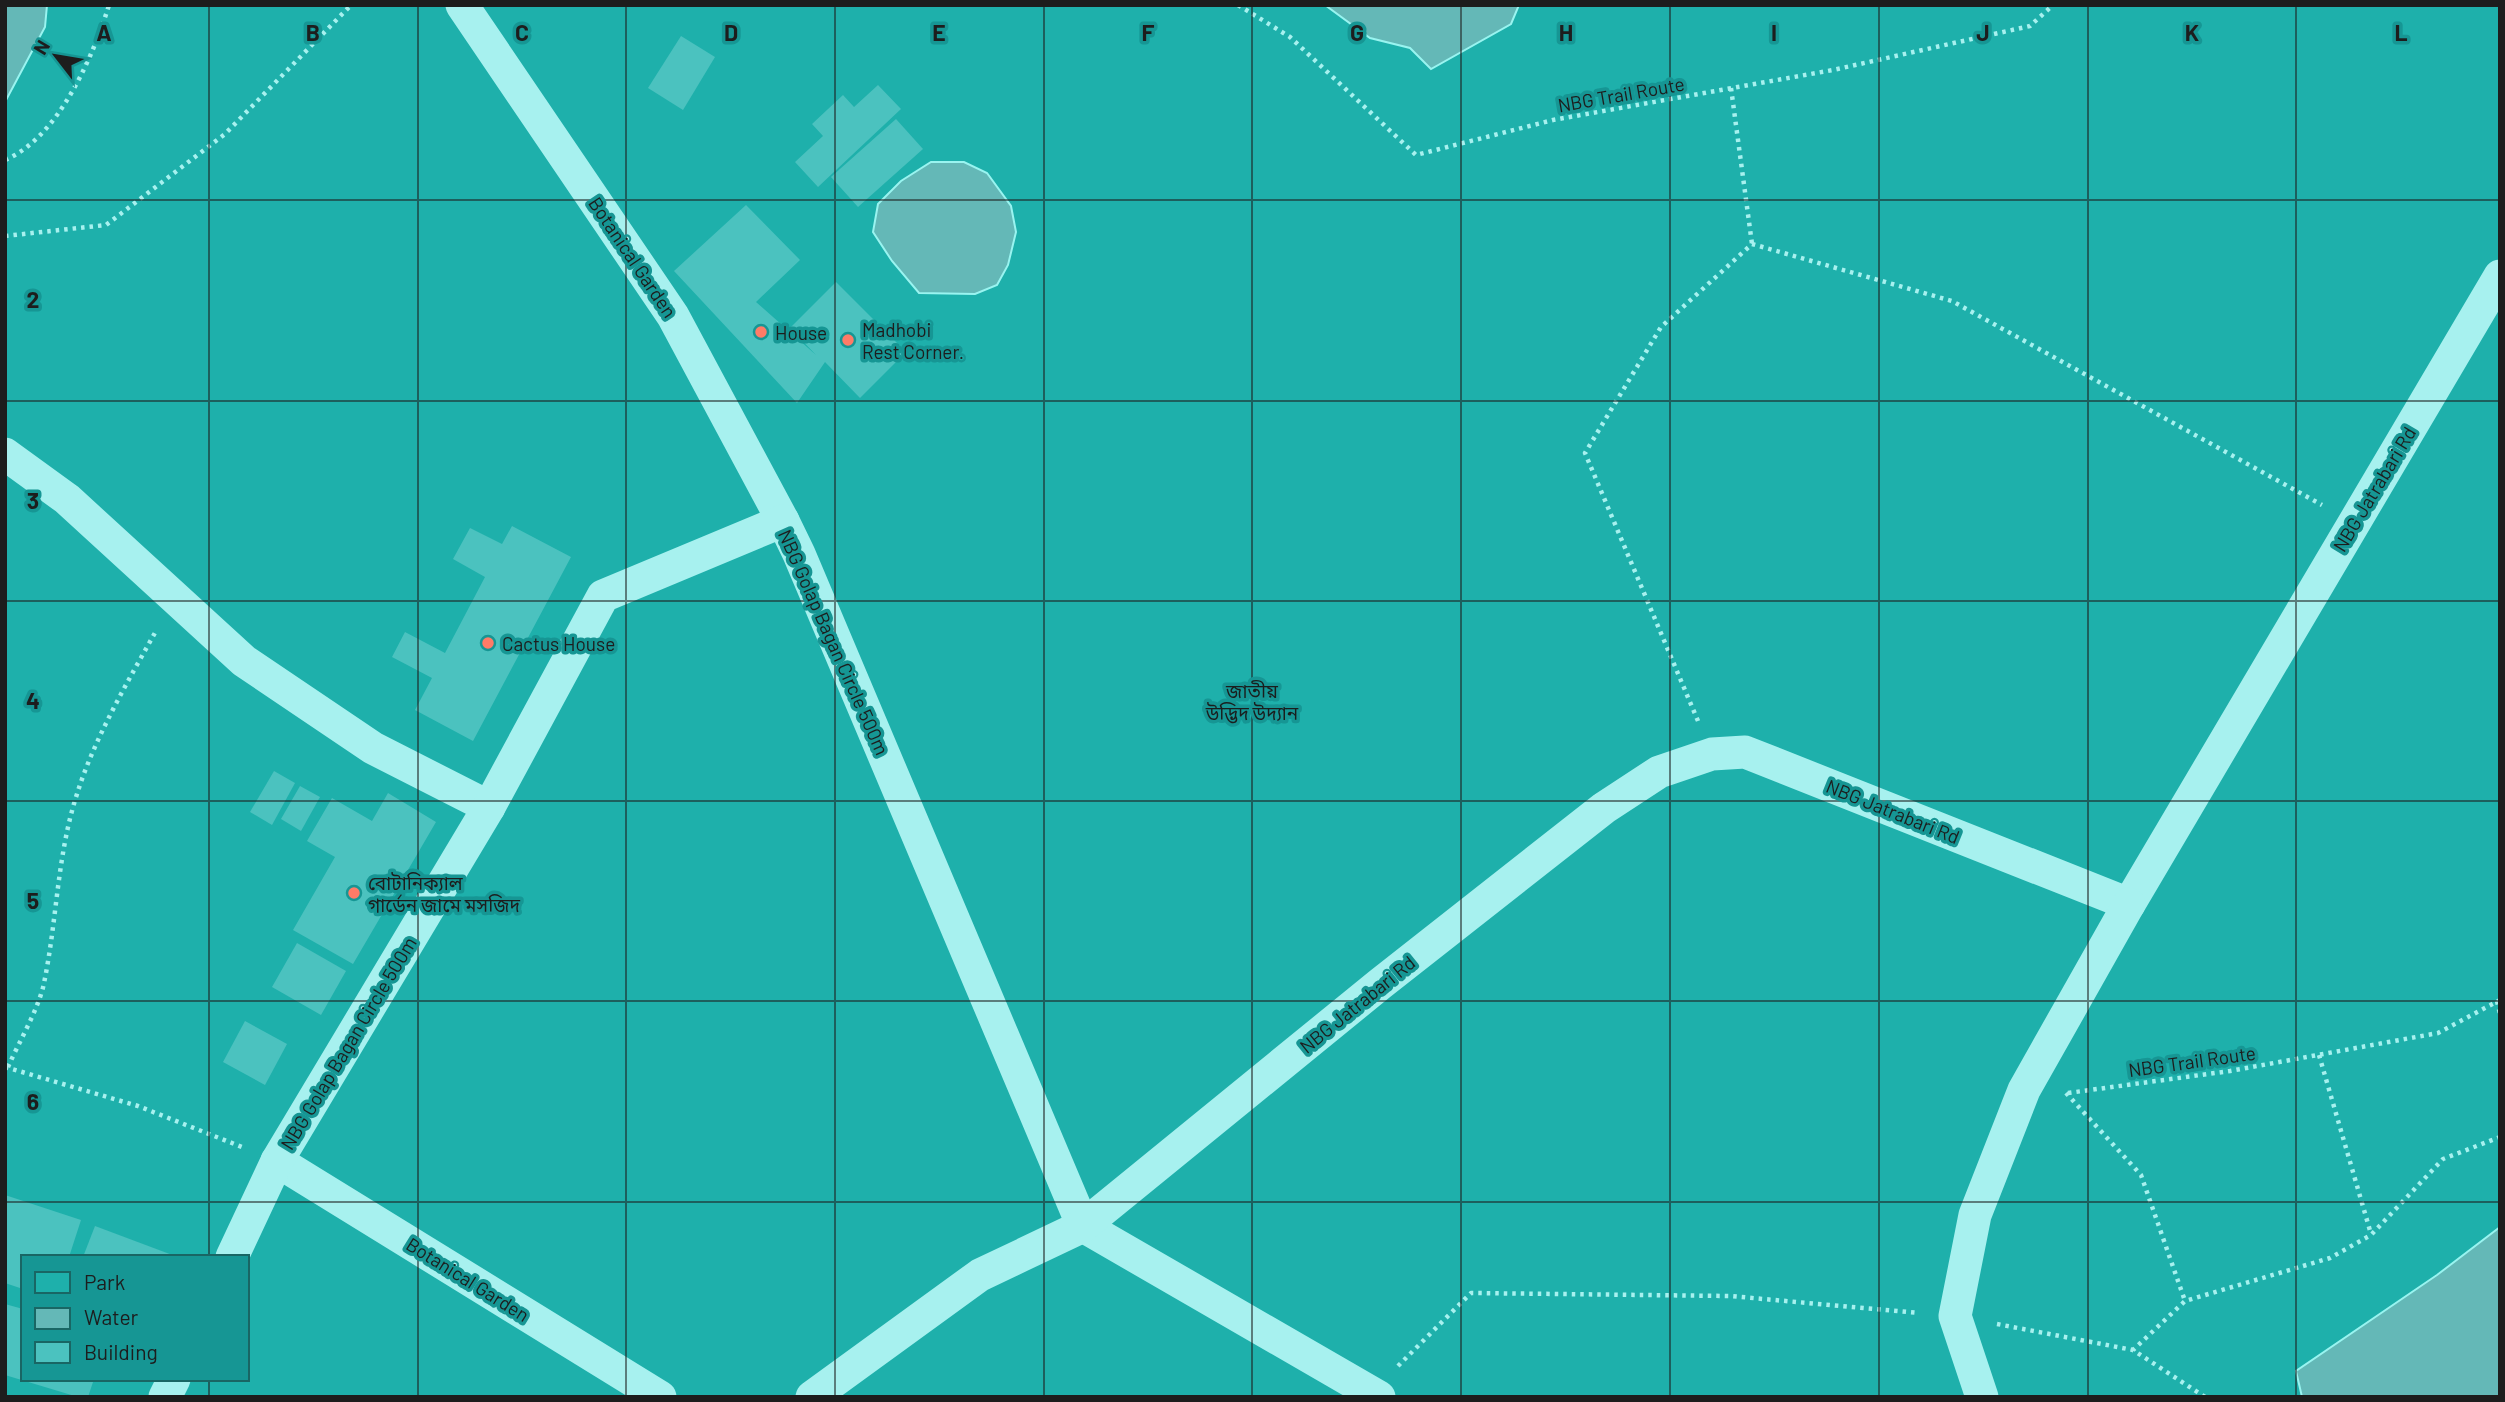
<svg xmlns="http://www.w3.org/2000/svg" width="2505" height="1402" font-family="Barlow,'Noto Sans Bengali',sans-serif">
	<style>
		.green { fill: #1eb0ab; fill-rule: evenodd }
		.water { fill: #64b8b7; stroke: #99f4f0; stroke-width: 2 }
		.building { fill: #4bc2bf }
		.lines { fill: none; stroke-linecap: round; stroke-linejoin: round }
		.path { stroke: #a7f1ef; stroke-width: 4.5; stroke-dasharray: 3.5 5; stroke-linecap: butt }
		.pedestrian { stroke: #a7f1ef; stroke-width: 33 }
		.grid { fill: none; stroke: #1d1d1d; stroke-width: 2; stroke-opacity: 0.55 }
		.poi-dot { fill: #ff7b67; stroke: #169694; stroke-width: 2.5 }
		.labels { text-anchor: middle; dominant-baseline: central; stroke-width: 7; stroke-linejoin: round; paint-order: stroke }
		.street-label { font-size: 19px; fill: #1d1d1d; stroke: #169694 }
		.poi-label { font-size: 19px; fill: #1d1d1d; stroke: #169694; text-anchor: start }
		.park-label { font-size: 19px; fill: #1a1d1d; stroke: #169694 }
		.grid-label { font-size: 23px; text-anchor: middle; font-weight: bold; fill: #1d1d1d; stroke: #169694; stroke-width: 7; stroke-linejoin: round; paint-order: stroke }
	</style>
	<rect width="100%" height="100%" fill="#169694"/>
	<path class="green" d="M5 5H2500V1397H5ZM23 1257H247V1379H23Z"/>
	<g class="water">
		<polygon points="5,5 47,5 45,27 5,102"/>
		<polygon points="1325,5 1519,5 1511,24 1431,69 1410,48 1370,38"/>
		<polygon points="931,162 964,162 987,173 1011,206 1016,232 1008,265 997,285 975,294 919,293 892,261 873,232 878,204 901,181"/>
		<polygon points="2500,1227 2500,1397 2302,1397 2296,1371 2437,1275"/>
	</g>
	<g class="building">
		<polygon points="681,36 715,57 683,110 648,88"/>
		<polygon points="878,85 901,109 818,187 795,162 823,136 812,124 843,95 854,107"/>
		<polygon points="896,119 923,149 858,207 831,177"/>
		<polygon points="746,205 800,260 756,302 816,355 790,328 836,282 906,352 860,398 825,362 797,403 674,271"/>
		<polygon points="512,526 571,557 473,741 415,710 432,678 392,657 405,632 445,653 485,577 453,559 470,528 502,544"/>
		<polygon points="274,771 295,783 272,825 250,812"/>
		<polygon points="300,786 320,797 301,831 281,819"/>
		<polygon points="388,793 436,822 353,964 293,930 335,857 307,841 332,798 372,821"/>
		<polygon points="297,943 346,971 321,1015 272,987"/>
		<polygon points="245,1021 287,1044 265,1085 223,1062"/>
		<polygon points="5,1195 81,1220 69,1257 23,1257 23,1289 5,1283"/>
		<polygon points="95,1226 175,1256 175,1257 83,1257"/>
		<polygon points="5,1304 23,1309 23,1379 94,1379 88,1397 78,1397 5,1375"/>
	</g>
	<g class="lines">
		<g class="path">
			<polyline points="1238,5 1290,37 1416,155 1553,120 1833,70 2030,26 2053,5"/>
			<polyline points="1731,88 1752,244"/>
			<path d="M5 160C58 138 93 57 109 5"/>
			<polyline points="5,236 106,225 225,134 351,5"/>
			<polyline points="1698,721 1585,453 1661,327 1752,244 1952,301 2322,505"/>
			<polyline points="2497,1001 2500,1014"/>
			<polyline points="2319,1055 2371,1234"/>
			<polyline points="5,1067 138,1106 242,1147"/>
			<path d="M8 1067C19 1042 39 1008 44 983 57 921 57 855 77 794 94 739 128 681 156 631"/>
			<polyline points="2066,1093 2141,1175 2185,1301"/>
			<polyline points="2068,1093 2230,1071 2438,1033 2500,1000"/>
			<polyline points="1997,1324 2133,1350"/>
			<polyline points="1398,1366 1471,1293 1730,1296 1919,1313"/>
			<polyline points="2205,1397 2133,1350 2185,1301 2330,1258 2371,1235 2443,1159 2500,1137"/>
		</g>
		<g class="pedestrian">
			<polyline points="462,5 673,316 783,521"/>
			<polyline points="5,454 67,499 244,661 373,748 489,807"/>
			<polyline points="277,1161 660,1397"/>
			<polyline points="1083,1226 1379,1397"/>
			<polyline points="232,1257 277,1161 489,807 603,596 783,521 799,554 1083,1226"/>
			<polyline points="165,1397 174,1379"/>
			<polyline points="812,1397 980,1275 1083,1226 1380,984 1604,808 1659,772 1712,754 1745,752 2129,904 2500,276"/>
			<polyline points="1982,1397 1955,1316 1975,1215 2024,1090 2129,904"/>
		</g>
	</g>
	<path class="grid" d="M209 5V1257M418 5V1397M626 5V1397M835 5V1397M1044 5V1397M1252 5V1397M1461 5V1397M1670 5V1397M1879 5V1397M2088 5V1397M2296 5V1397M5 200H2500M5 401H2500M5 601H2500M5 801H2500M5 1001H2500M5 1202H2500M209 1379V1397"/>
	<g class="poi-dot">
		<circle cx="761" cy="332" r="7"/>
		<circle cx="848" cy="340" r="7"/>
		<circle cx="488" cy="643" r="7"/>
		<circle cx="354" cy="893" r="7"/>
	</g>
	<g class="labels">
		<g class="street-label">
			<text transform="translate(1621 94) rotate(-10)">NBG Trail Route</text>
			<text transform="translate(633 257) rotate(56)">Botanical Garden</text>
			<text transform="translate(2374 489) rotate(-59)">NBG Jatrabari Rd</text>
			<text transform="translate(834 642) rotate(66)">NBG Golap Bagan Circle 500m</text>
			<text transform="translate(1893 811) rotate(22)">NBG Jatrabari Rd</text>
			<text transform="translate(1357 1004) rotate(-39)">NBG Jatrabari Rd</text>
			<text transform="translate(348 1043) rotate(-59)">NBG Golap Bagan Circle 500m</text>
			<text transform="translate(2192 1061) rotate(-8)">NBG Trail Route</text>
			<text transform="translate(468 1279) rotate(32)">Botanical Garden</text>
		</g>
		<g class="poi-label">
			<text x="862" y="329">Madhobi<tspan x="862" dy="22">Rest Corner.</tspan></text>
			<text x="775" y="332">House</text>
			<text x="502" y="643">Cactus House</text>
			<text x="368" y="882">বোটানিক্যাল<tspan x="368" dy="22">গার্ডেন জামে মসজিদ</tspan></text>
		</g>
		<g class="park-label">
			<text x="1252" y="690">জাতীয়<tspan x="1252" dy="22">উদ্ভিদ উদ্যান</tspan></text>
		</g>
	</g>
	<g class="grid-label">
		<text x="104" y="41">A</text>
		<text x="313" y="41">B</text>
		<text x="522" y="41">C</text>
		<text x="731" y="41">D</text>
		<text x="939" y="41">E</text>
		<text x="1148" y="41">F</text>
		<text x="1357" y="41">G</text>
		<text x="1566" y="41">H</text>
		<text x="1774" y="41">I</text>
		<text x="1983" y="41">J</text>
		<text x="2192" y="41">K</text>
		<text x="2401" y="41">L</text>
		<text x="33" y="308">2</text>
		<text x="33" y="509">3</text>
		<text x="33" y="709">4</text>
		<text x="33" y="909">5</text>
		<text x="33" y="1110">6</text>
	</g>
	<rect width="2505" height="1402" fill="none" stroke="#1d1d1d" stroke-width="14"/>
	<rect x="21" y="1255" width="228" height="126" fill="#169694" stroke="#196664" stroke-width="2"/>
	<rect x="35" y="1272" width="35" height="21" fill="#1eb0ab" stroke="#196664" stroke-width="2"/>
	<text x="84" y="1290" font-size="21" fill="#1d1d1d">Park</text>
	<rect x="35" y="1308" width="35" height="21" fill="#64b8b7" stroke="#196664" stroke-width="2"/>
	<text x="84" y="1325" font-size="21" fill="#1d1d1d">Water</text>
	<rect x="35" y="1342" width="35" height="21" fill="#4bc2bf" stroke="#196664" stroke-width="2"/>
	<text x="84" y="1360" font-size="21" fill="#1d1d1d">Building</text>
	<g transform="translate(56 56) rotate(301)" stroke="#169694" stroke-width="5" paint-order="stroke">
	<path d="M0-5L12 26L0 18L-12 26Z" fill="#1d1d1d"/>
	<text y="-10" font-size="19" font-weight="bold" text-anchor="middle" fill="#1d1d1d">N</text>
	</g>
</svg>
